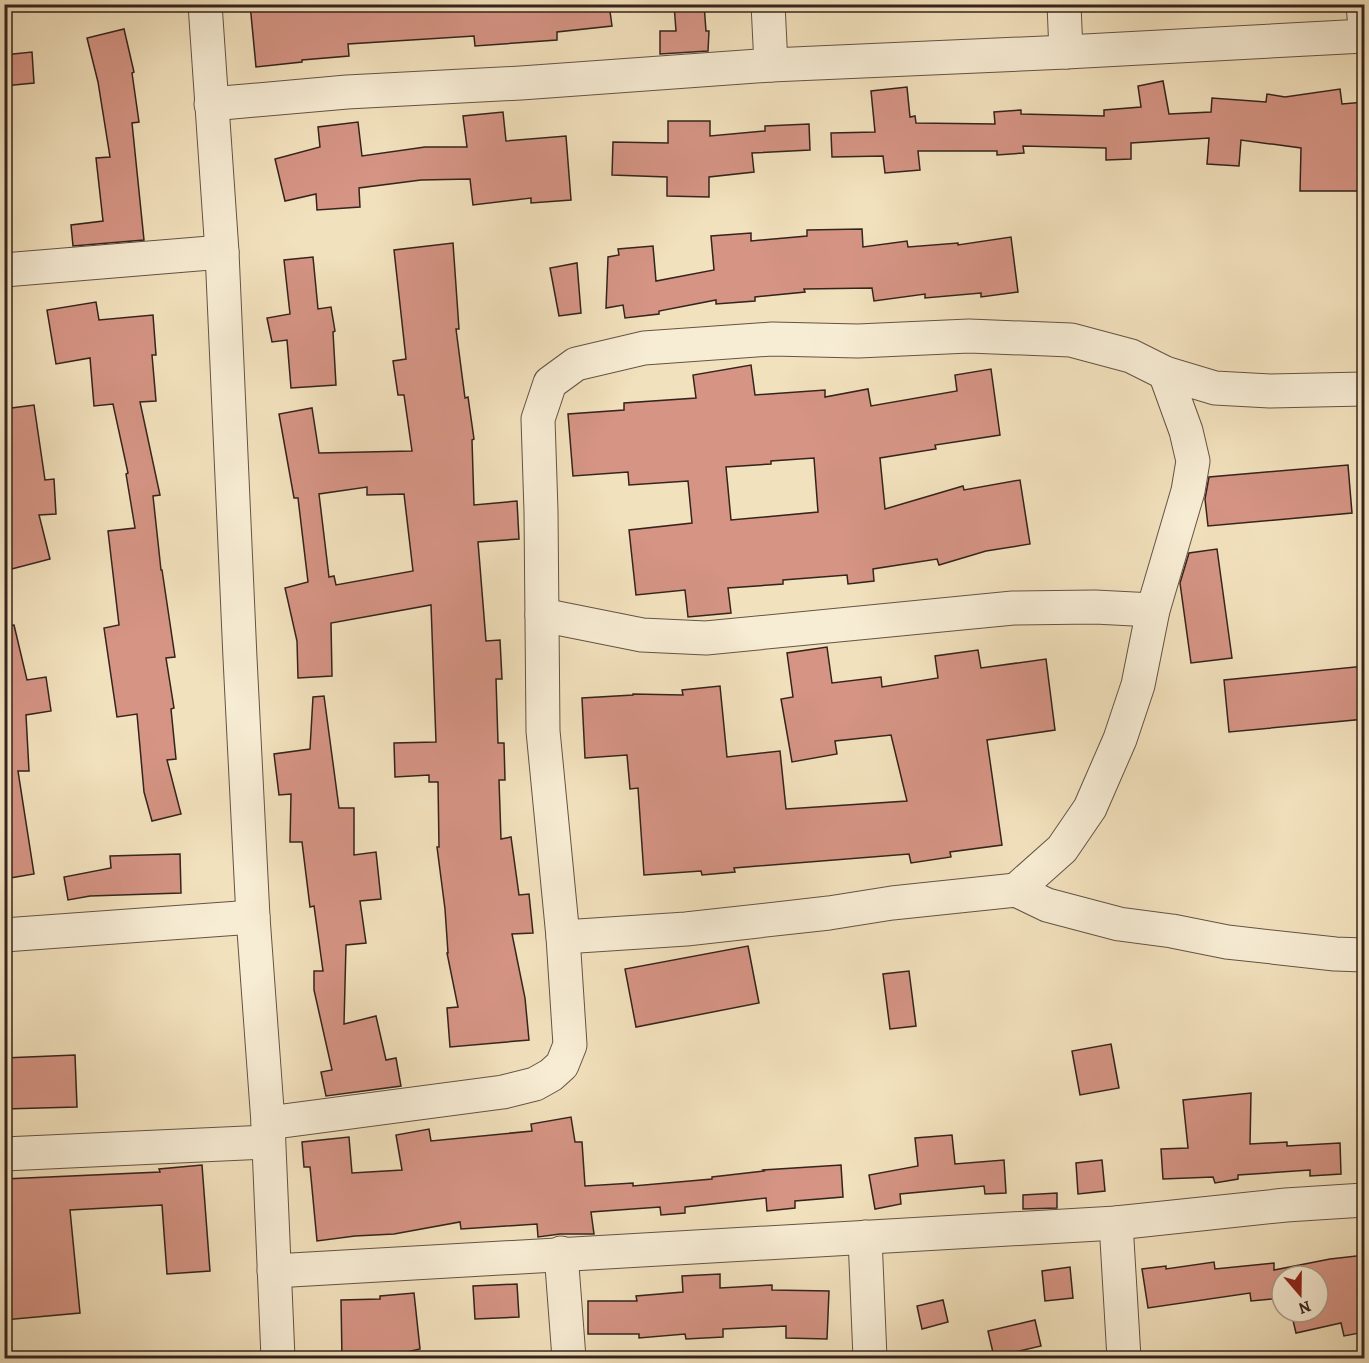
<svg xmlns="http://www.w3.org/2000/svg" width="1369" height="1363" font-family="Alegreya,serif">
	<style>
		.building { fill: #d59484; stroke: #34241c; stroke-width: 1.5; fill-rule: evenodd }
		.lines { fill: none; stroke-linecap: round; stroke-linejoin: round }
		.street-casing { stroke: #645344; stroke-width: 35 }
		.street { stroke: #f7ecd4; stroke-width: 33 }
	</style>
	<rect width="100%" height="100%" fill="#f2e1bd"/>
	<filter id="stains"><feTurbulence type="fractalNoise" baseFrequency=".00333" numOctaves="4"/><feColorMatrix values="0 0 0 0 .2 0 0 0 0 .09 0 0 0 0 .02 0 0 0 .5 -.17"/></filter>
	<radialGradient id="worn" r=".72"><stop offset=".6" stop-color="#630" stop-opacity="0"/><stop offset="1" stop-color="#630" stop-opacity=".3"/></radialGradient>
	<g class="building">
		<polygon points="250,4 609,4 612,26 557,32 557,40 475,46 474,36 348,44 349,56 302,60 302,62 256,67"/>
		<polygon points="674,4 704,4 706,31 709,31 708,51 660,54 660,31 676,31"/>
		<polygon points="124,29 134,72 132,73 139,122 132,123 144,240 73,246 71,225 103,221 96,158 110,157 98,82 87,38"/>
		<polygon points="32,52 34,83 4,86 4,55"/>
		<polygon points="1163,81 1169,114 1211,112 1212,98 1266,102 1267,94 1285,97 1340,89 1342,104 1365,102 1365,191 1300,191 1301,148 1241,140 1239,166 1207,164 1209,138 1131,143 1131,159 1106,160 1106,148 1023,146 1024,153 997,155 997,151 918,151 920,170 885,173 883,156 832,157 831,133 875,132 871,91 907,87 910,117 915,116 916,123 995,124 994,112 1021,110 1021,114 1104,116 1104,110 1141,107 1138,86"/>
		<polygon points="503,112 506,141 566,136 571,200 531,203 531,198 473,205 470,179 421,180 359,188 360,207 317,210 316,194 285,201 275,159 320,147 318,127 358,122 362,156 425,147 467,147 463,116"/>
		<polygon points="668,121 710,121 710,136 765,131 765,126 809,124 810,150 752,153 754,172 709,177 709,197 667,196 667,177 612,175 613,142 668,143"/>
		<polygon points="862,229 863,247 907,241 908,247 958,243 958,245 1011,237 1018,292 981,297 981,293 925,298 925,294 874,301 872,288 804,289 805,292 755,297 755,301 716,304 716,300 659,311 659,314 625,318 623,305 606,308 608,257 619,255 618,249 653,246 656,281 714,270 711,236 751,233 751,241 807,236 807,230"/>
		<path d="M453 243 459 329H456L465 398 468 397 474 439 472 440 474 505 517 501 519 539 478 542 486 641 500 640 502 679H496L498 743H504L505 780H499L501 839 511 837 519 895 529 894 533 933 512 934 525 998 529 1040 450 1047 447 1008 458 1007 447 953H448L445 909 437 847H439L438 782H429V775L395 777 394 743 436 742 431 605 331 623 332 676 298 678 297 641 285 588 308 582 298 498H294L279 414 312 408 319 453 412 451 404 395H398L393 361 406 359 394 250ZM367 487V495L404 494 413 571 336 585 334 576 329 577 319 494Z"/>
		<polygon points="313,257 318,309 331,307 335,331 333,332 336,385 291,388 287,340 272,342 267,318 290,314 284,260"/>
		<polygon points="577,263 581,313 559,316 550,268"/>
		<polygon points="96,302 99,320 153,315 156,355 152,355 156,401 140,402 160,495 153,496 161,570 162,570 175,657 166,658 174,708 171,709 176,759 167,760 181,814 152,821 144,792 137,714 117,717 104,628 119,625 108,531 135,528 126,474 128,473 113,404 94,406 90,358 56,364 47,310"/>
		<path d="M751 365 755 395 825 390V397L868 389 871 406 957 391 955 375 991 369 1000 435 935 445 936 449 880 458 885 509 963 486 964 490 1020 480 1030 544 986 551 939 565 937 559 873 569 874 581 848 584 847 575 783 580V584L728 588 731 613 688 617 685 590 636 595 629 530 692 523 688 481 629 485 628 472 573 476 568 414 624 410V403L696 398 693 375ZM814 458 818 512 731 520 726 467 771 464V461Z"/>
		<polygon points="34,405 45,480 54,479 56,514 39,515 50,559 4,571 4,409"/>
		<polygon points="1348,465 1352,513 1208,526 1205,499 1209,477"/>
		<polygon points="1217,549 1232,658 1191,663 1180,583 1189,553"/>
		<polygon points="14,625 27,680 46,677 51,711 26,715 29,771 18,771 34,874 4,879 4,626"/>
		<polygon points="827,647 832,683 881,677 882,687 938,678 935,656 978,650 981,668 1046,659 1055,730 987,740 1002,845 950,852 951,857 911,863 909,854 734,868 735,872 702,875 701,871 644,875 638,788 630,789 627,755 585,758 582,698 633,695 633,694 683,695 682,690 720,686 727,757 780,751 786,809 907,801 891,735 835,741 837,754 792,762 781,699 793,697 787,653"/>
		<polygon points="1365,666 1365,719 1229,732 1224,680"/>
		<polygon points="324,696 339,808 354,808 354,855 376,852 381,899 360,901 366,943 346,945 344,1024 376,1016 386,1060 396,1058 401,1086 326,1096 321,1072 332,1070 314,990 314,971 323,971 314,906 310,907 302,842 290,842 291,794 279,795 274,754 310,749 313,697"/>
		<polygon points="180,854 181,893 90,896 68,900 64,877 111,868 110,856"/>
		<polygon points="748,946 759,1003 636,1027 625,969"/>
		<polygon points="909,971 916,1026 890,1029 883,974"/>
		<polygon points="1111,1044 1119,1088 1080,1095 1072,1051"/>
		<polygon points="75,1055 77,1107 4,1109 4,1058"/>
		<polygon points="1251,1093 1250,1144 1287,1142 1287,1146 1340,1143 1341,1174 1310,1176 1310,1170 1238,1175 1238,1179 1215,1183 1213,1177 1163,1179 1161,1149 1188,1148 1183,1100"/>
		<polygon points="571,1117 575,1142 582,1142 585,1186 633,1183 633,1186 712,1179 712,1177 764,1171 763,1170 841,1165 843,1197 795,1201 795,1208 767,1211 766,1198 685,1207 685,1213 661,1215 660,1207 591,1212 594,1234 560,1234 538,1237 537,1224 461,1229 460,1222 394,1234 355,1236 317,1241 310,1167 304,1167 302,1142 349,1137 352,1173 402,1170 396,1135 429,1129 431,1141 532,1131 531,1124"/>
		<polygon points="952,1135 955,1164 1004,1160 1006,1193 985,1194 984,1186 900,1194 901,1204 875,1209 869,1175 918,1166 915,1138"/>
		<polygon points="1102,1160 1105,1191 1078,1194 1076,1163"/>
		<polygon points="202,1165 210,1271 167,1274 162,1205 70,1210 80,1313 4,1320 4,1179 160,1172 159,1169"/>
		<polygon points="1057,1193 1057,1208 1023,1209 1023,1195"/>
		<polygon points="1365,1255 1365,1332 1344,1336 1341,1323 1296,1333 1291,1312 1318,1312 1318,1276 1282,1276 1282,1298 1251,1301 1250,1293 1148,1308 1142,1269 1166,1266 1166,1269 1214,1262 1215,1269 1274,1263 1274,1270 1330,1259"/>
		<polygon points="1070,1267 1073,1298 1045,1301 1042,1271"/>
		<polygon points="720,1274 720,1288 772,1285 772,1290 829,1291 827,1339 786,1338 786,1326 723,1329 723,1337 686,1339 685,1334 639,1338 639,1334 588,1334 588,1301 637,1301 636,1296 683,1292 682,1276"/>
		<polygon points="517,1284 519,1317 475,1319 473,1286"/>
		<polygon points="414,1293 420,1349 376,1359 342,1359 341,1300 380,1299 380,1296"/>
		<polygon points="943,1300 948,1322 922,1329 917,1306"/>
		<polygon points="1035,1320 1041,1346 994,1357 988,1331"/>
	</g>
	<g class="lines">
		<g class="street-casing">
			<g id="street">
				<polyline points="205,4 222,252 240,658 253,917 268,1123 278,1358"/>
				<polyline points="768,4 771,65"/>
				<polyline points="1064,4 1066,52"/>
				<polyline points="1363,4 1364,17"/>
				<polyline points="211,104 347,92 521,83 771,65 1066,52 1364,36"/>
				<polyline points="4,270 222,252"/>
				<polyline points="542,615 642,635 706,638 1013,608 1095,607 1153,610"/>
				<polyline points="1016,890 1062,849 1090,808 1120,739 1138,685 1153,610 1188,491 1193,461 1186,431 1165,373"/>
				<polyline points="4,935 253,917"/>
				<polyline points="563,937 686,929 829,913 892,903 1016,890 1047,905 1119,924 1172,931 1227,942 1335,954 1364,955"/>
				<polyline points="268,1123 503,1092 535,1084 551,1075 562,1065 570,1045 563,937 543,731 541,511 538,419 550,383 576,364 644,348 772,339 858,341 969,336 1071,340 1131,356 1165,373 1215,388 1270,391 1364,389"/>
				<polyline points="4,1154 268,1142"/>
				<polyline points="1116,1223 1124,1358"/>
				<polyline points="865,1237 870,1358"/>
				<polyline points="561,1253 569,1358"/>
				<polyline points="274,1271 1116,1223 1286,1205 1364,1200"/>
			</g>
		</g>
		<use href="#street" class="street"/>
	</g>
	<rect width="1369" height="1363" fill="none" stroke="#f2e1bd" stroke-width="24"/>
	<rect x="6" y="6" width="1357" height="1351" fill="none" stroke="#34241c" stroke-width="3"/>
	<rect x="12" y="12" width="1345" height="1339" fill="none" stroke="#34241c" stroke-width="1.5"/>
	<g transform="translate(1300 1294) rotate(160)"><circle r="28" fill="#f7ecd4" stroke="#a99c8a" stroke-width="1.5"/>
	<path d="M0-4.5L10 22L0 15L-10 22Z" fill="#8f2418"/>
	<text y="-9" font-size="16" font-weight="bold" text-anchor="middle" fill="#34241c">N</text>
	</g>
	<rect width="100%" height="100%" filter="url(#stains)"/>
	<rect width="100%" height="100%" fill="url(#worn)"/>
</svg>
